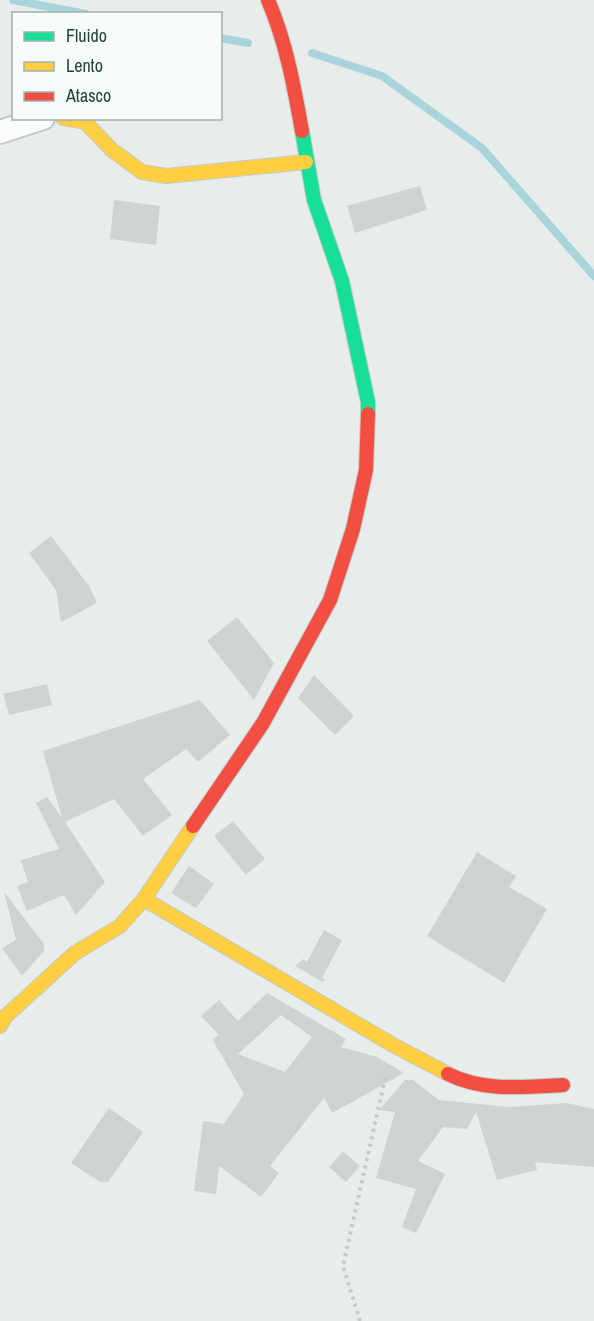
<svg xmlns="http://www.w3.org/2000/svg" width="594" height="1321" font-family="'Archivo Narrow',sans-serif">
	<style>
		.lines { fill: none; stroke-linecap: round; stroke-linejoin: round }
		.stream { stroke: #a9d4db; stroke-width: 8 }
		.building { fill: #cfd4d2; fill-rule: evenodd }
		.street-casing { stroke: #c5cac8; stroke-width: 26 }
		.fast-casing { stroke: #c3cbc8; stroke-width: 16 }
		.slow-casing { stroke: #c3cbc8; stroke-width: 16 }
		.jam-casing { stroke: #c3cbc8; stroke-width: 16 }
		.path { stroke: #c3ccca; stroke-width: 4; stroke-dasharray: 3 4.5; stroke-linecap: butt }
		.street { stroke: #fcfcfc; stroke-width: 22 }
		.fast { stroke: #16e098; stroke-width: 14 }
		.slow { stroke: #ffcf43; stroke-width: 14 }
		.jam { stroke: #f24e42; stroke-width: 14 }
	</style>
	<rect width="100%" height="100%" fill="#e8edeb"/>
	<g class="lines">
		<g class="stream">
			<polyline points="13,0 86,14"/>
			<polyline points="220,38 248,43"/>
			<polyline points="312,53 382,76 482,148 594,276"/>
		</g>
	</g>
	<g class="building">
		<polygon points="420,186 427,210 355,233 347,206"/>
		<polygon points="114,200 160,206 156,245 110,239"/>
		<polygon points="51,536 89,586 97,603 61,622 56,590 29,553"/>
		<polygon points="237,617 274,663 254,700 207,641"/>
		<polygon points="314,675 354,716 335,735 298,698"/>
		<polygon points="47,684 52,705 9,715 3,694"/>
		<polygon points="200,700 230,735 198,762 186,749 143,779 172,815 143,836 114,799 65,822 105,882 76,915 64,895 27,911 17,886 28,882 21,860 59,849 36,803 47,797 62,818 43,751"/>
		<polygon points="233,821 265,859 246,875 214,836"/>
		<polygon points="477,852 516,876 509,887 547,909 504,983 427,936"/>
		<polygon points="189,866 214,884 196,908 171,893"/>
		<polygon points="4,892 44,944 44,951 22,976 2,948 16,940"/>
		<polygon points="324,930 342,940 322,978 325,980 323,982 295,966 303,959 307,962"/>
		<path d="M267 993 346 1039 341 1047 377 1057 404 1073 332 1113 324 1098 270 1166 279 1173 261 1197 219 1166 216 1194 194 1191 203 1121 224 1124 244 1094 212 1039 219 1035 201 1016 219 1000 238 1021ZM281 1015 312 1037 285 1072 238 1054Z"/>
		<polygon points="405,1080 413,1080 439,1100 509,1107 567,1103 594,1109 594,1167 535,1162 537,1170 497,1180 476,1112 467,1129 443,1127 418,1161 445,1174 416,1233 402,1227 416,1189 376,1178 395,1112 379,1110"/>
		<polygon points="109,1108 143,1132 108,1182 100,1182 71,1163"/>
		<polygon points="343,1151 360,1166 346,1182 329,1167"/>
	</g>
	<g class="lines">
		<g class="street-casing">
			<polyline id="street" points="0,132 43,118"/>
		</g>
		<g class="fast-casing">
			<polyline id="fast" points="302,131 314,200 342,281 368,402 368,414"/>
		</g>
		<g class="slow-casing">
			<g id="slow">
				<polyline points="63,118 85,122 112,150 142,172 166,176 306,162"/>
				<polyline points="144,899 393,1045 448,1074"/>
				<polyline points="0,1026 5,1017 75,953 120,926 144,899 193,826"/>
			</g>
		</g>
		<g class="jam-casing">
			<g id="jam">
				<path d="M268 0C286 42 294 86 302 131"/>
				<polyline points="193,826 263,723 330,600 353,529 366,470 368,414"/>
				<path d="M448 1074C483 1092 525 1087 563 1085"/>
			</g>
		</g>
		<polyline class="path" points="360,1321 343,1266 386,1074"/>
		<use href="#street" class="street"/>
		<use href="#fast" class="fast"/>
		<use href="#slow" class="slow"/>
		<use href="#jam" class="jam"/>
	</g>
	<rect x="12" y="12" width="210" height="108" fill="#f7fbf9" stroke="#a3b1ad" stroke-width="1.5"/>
	<rect x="24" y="32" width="30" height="9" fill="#16e098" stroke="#a3b1ad" stroke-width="1.5"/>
	<text x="66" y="42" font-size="18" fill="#24423a">Fluido</text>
	<rect x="24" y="62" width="30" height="9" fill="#ffcf43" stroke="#a3b1ad" stroke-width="1.5"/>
	<text x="66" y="72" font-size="18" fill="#24423a">Lento</text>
	<rect x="24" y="92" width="30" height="9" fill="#f24e42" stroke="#a3b1ad" stroke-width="1.5"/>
	<text x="66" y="102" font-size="18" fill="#24423a">Atasco</text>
</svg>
